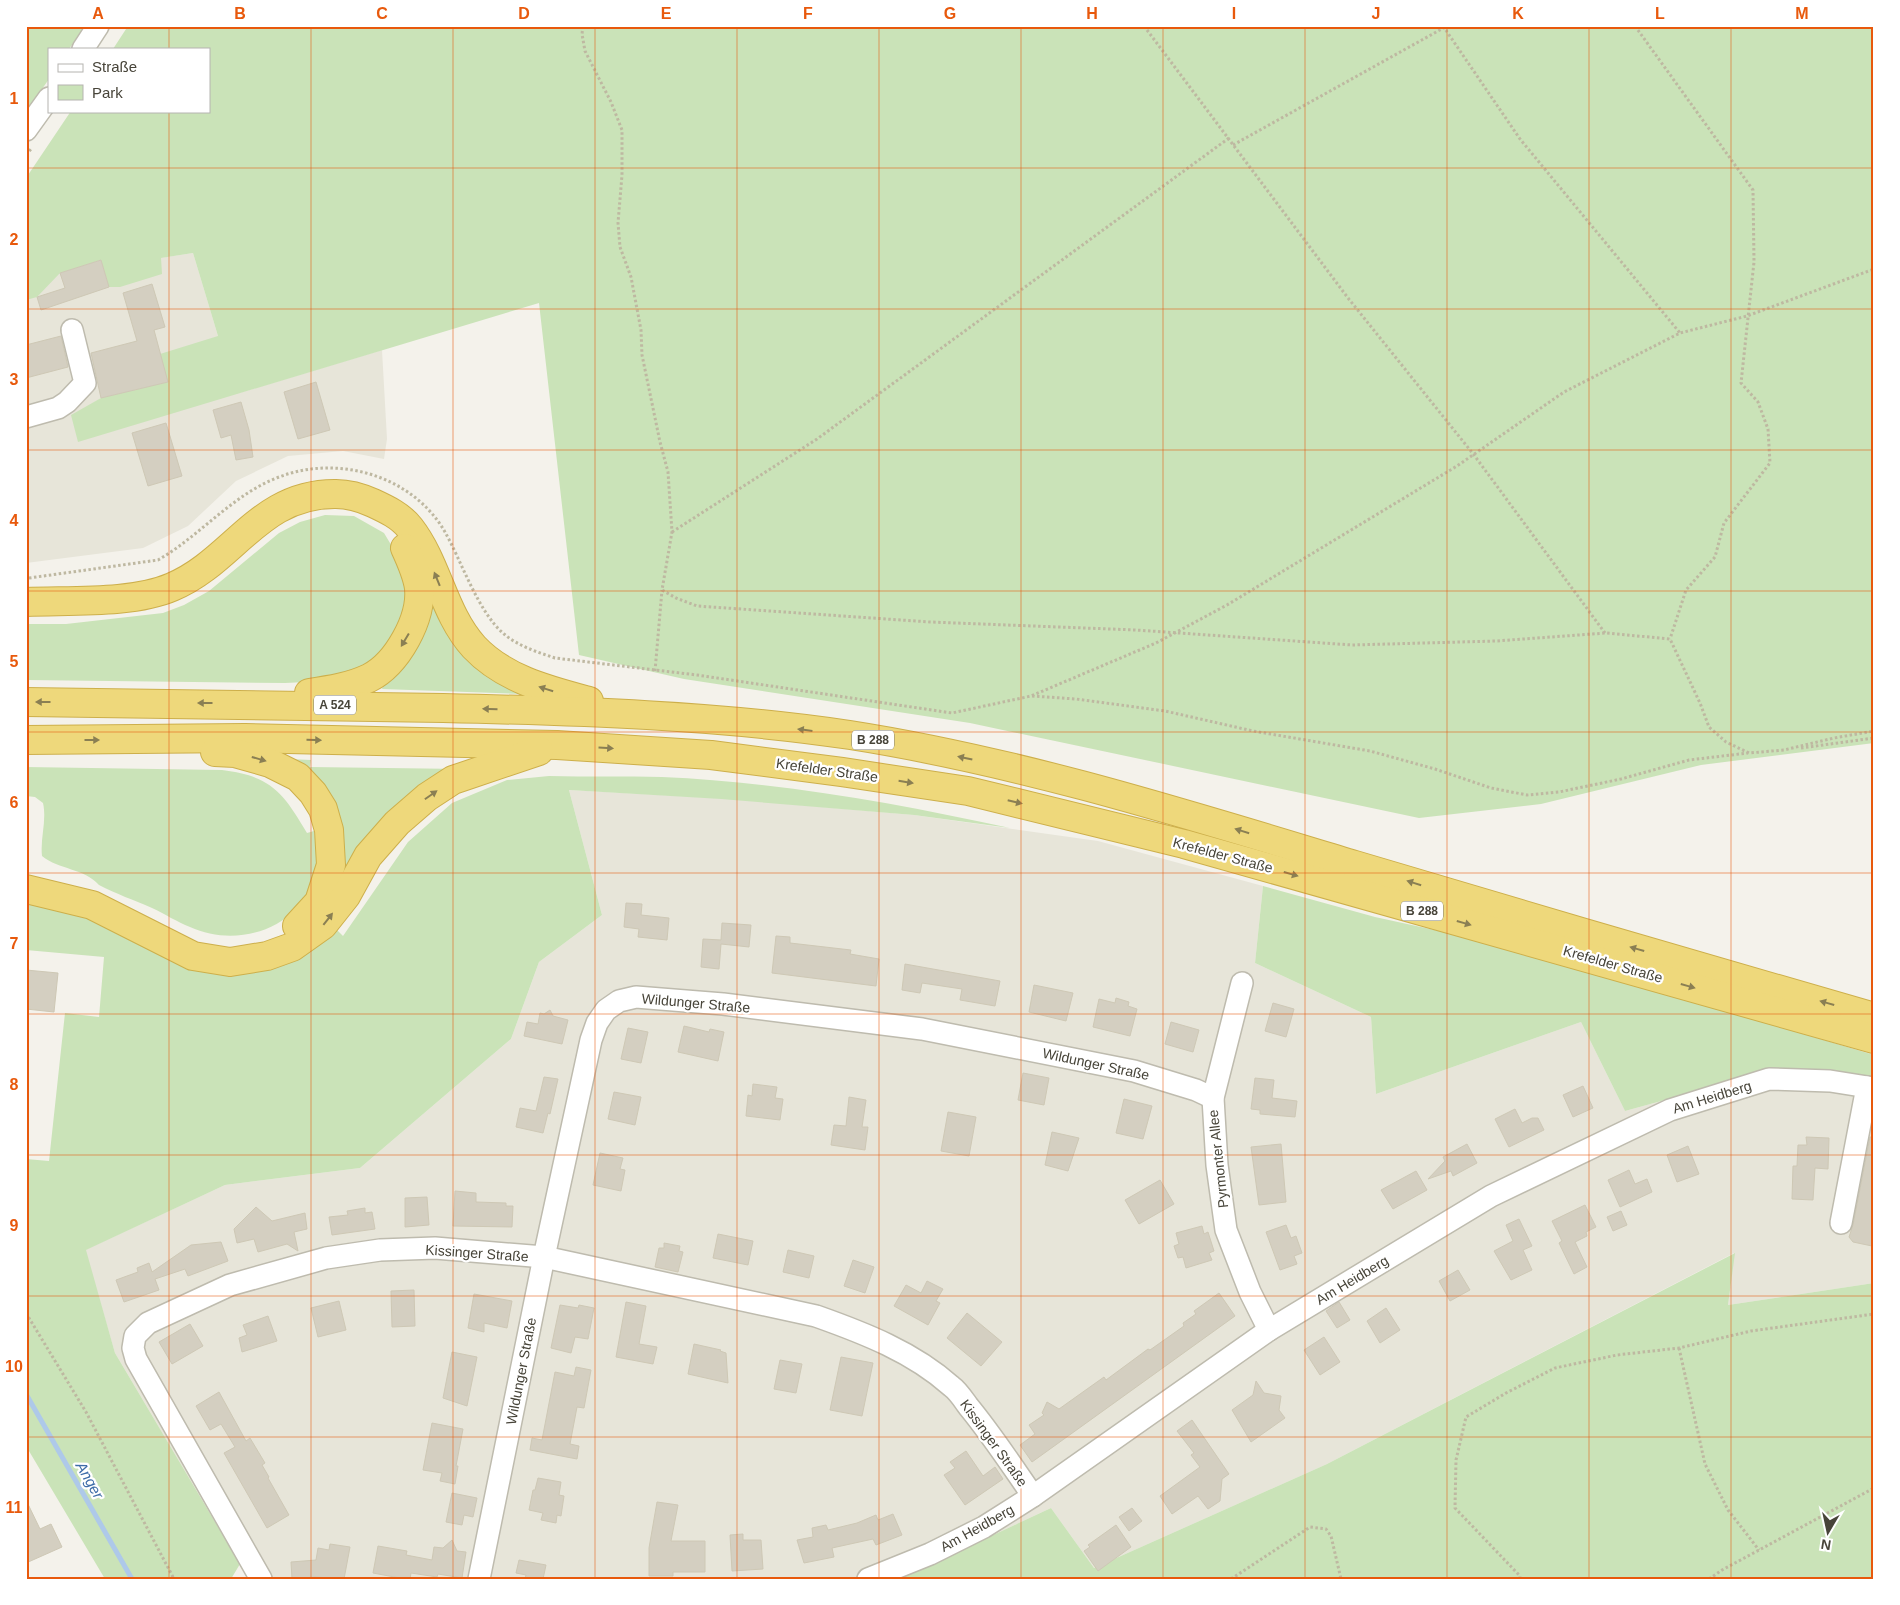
<svg xmlns="http://www.w3.org/2000/svg" width="1900" height="1605" font-family="Arial,sans-serif">
	<style>
		.residential { fill: #e7e5d9 }
		.green { fill: #cae3b8 }
		.lines { fill: none; stroke-linecap: round; stroke-linejoin: round }
		.stream { stroke: #aec9e9; stroke-width: 5 }
		.building { fill: #d4cfc1; stroke: #cec8b5 }
		.minor-casing { stroke: #bebbae; stroke-width: 24 }
		.highway-casing { stroke: #cdaf4b; stroke-width: 30 }
		.path { stroke: #beb8a1; stroke-width: 3; stroke-dasharray: 2.5 2.5; stroke-linecap: butt }
		.minor { stroke: #fff; stroke-width: 21 }
		.highway { stroke: #eed87b; stroke-width: 28 }
		.oneway { fill: #8a7f53 }
		.grid { fill: none; stroke: #e8590c; stroke-width: 1; stroke-opacity: 0.55 }
		.labels { text-anchor: middle; dominant-baseline: central; stroke-width: 4.5; stroke-linejoin: round; paint-order: stroke }
		.shield { fill: #fff; stroke: #7e7c74; stroke-width: 1 }
		.shield-label { font-size: 12px; font-weight: bold; fill: #474439 }
		.street-label { font-size: 14px; fill: #474439; stroke: #fff }
		.water-label { font-size: 15px; font-style: italic; fill: #3e6ca8; stroke: #fff }
		.neatline { fill: none; stroke: #e8590c; stroke-width: 2 }
		.grid-label { font-size: 16px; text-anchor: middle; font-weight: bold; fill: #e8590c }
	</style>
	<rect width="100%" height="100%" fill="#f4f2eb"/>
	<g class="residential">
		<polygon points="193,253 218,336 239,393 382,350 387,439 384,459 343,451 288,456 236,481 188,526 143,548 26,563 26,267 160,258"/>
		<polygon points="569,790 732,799 914,815 1098,841 1263,886 1255,963 1371,1017 1376,1094 1581,1022 1625,1111 1741,1079 1874,1082 1874,1283 1728,1305 1734,1253 1327,1464 1094,1568 1051,1508 899,1579 250,1579 240,1564 115,1353 85,1250 225,1185 360,1168 511,1039 539,962 602,915"/>
	</g>
	<g class="green">
		<polygon points="26,26 85,26 69,49 49,49 49,79 26,112"/>
		<polygon points="128,26 1874,26 1874,743 1701,765 1541,804 1419,818 970,723 684,679 579,655 539,303 78,442 71,415 101,398 167,382 160,354 218,336 193,253 161,258 162,274 120,287 109,287 101,260 60,273 37,297 26,300 26,178 71,111 209,111 209,49 113,49"/>
		<polygon points="325,515 354,516 384,533 399,558 410,601 402,628 373,662 327,681 285,683 26,680 26,624 66,624 163,613 184,605 209,591 279,533 300,522"/>
		<polygon points="426,580 522,694 382,689"/>
		<polygon points="289,759 311,760 310,767 463,769 337,899 338,873"/>
		<path d="M26 767 222 770C271 776 283 792 307 833L314 831C320 863 318 884 296 909 269 937 225 943 190 927 177 922 165 914 152 908 134 900 116 894 99 885 84 868 59 870 42 856 40 838 47 821 43 803L35 797 26 796Z"/>
		<path d="M549 776C587 777 625 776 662 777 779 782 896 803 1010 828L914 815 721 799 569 790 602 915 539 962 511 1039 360 1168 225 1185 86 1250 115 1353 240 1564 231 1579H105L26 1446V1159L49 1161 65 1013 99 1017 104 957 26 950V894L75 908 189 965 335 928 343 936 408 842 452 803 507 780Z"/>
		<polygon points="1263,886 1375,917 1453,934 1710,1006 1874,1055 1874,1082 1741,1079 1625,1111 1581,1022 1376,1094 1371,1017 1255,963"/>
		<polygon points="1735,1253 1728,1305 1874,1283 1874,1579 899,1579 1051,1508 1094,1568 1327,1464"/>
	</g>
	<g class="lines">
		<polyline class="stream" points="26,1394 132,1579"/>
	</g>
	<g class="building">
		<polygon points="101,260 109,287 41,310 37,297 65,288 60,273"/>
		<polygon points="152,284 165,327 154,330 168,382 101,398 91,353 137,341 123,293"/>
		<polygon points="61,336 68,367 26,378 26,345"/>
		<polygon points="316,382 330,430 298,439 284,392"/>
		<polygon points="241,402 249,430 253,457 236,460 231,435 221,438 213,410"/>
		<polygon points="166,423 182,476 148,486 132,433"/>
		<polygon points="626,903 642,904 641,915 669,918 667,940 638,937 639,929 624,927"/>
		<polygon points="722,923 751,925 749,947 721,944 719,969 701,967 703,939 721,940"/>
		<polygon points="776,936 790,937 790,943 851,950 850,954 879,959 876,986 772,973"/>
		<polygon points="905,964 1000,981 995,1006 960,1000 962,989 922,983 920,993 902,990"/>
		<polygon points="26,970 58,973 54,1012 26,1009"/>
		<polygon points="1034,985 1073,993 1066,1021 1029,1012"/>
		<polygon points="1116,998 1129,1002 1128,1006 1137,1009 1130,1036 1093,1027 1099,999 1115,1003"/>
		<polygon points="1273,1003 1294,1009 1286,1037 1265,1031"/>
		<polygon points="550,1010 553,1016 568,1020 562,1044 524,1036 527,1022 538,1024 540,1013 544,1014"/>
		<polygon points="1171,1022 1199,1030 1193,1052 1165,1044"/>
		<polygon points="684,1026 709,1032 710,1029 724,1032 718,1061 678,1052"/>
		<polygon points="628,1028 648,1032 641,1063 621,1059"/>
		<polygon points="1023,1073 1049,1078 1044,1105 1018,1100"/>
		<polygon points="544,1077 558,1079 550,1114 548,1113 543,1133 516,1127 520,1108 536,1111"/>
		<polygon points="1255,1078 1274,1080 1272,1098 1297,1101 1295,1117 1260,1114 1260,1110 1251,1109"/>
		<polygon points="753,1084 777,1087 775,1098 783,1099 780,1120 746,1116 748,1095 752,1096"/>
		<polygon points="1583,1086 1593,1108 1573,1117 1563,1095"/>
		<polygon points="614,1092 641,1097 635,1125 608,1119"/>
		<polygon points="849,1097 866,1100 862,1127 868,1127 865,1150 831,1145 834,1125 846,1126"/>
		<polygon points="1124,1099 1152,1106 1143,1139 1116,1133"/>
		<polygon points="1515,1109 1522,1123 1532,1118 1538,1118 1544,1130 1509,1147 1495,1119"/>
		<polygon points="948,1112 976,1117 969,1156 941,1151"/>
		<polygon points="1052,1132 1079,1138 1068,1171 1045,1165"/>
		<polygon points="1806,1137 1829,1138 1828,1169 1815,1168 1813,1200 1792,1199 1793,1166 1797,1166 1798,1145 1807,1145"/>
		<polygon points="1870,1137 1874,1137 1874,1235 1872,1246 1853,1242 1849,1237 1853,1225"/>
		<polygon points="1281,1144 1286,1202 1259,1205 1251,1147"/>
		<polygon points="1467,1144 1477,1163 1453,1176 1451,1171 1428,1179 1445,1161 1443,1157"/>
		<polygon points="1688,1146 1699,1174 1677,1182 1667,1155"/>
		<polygon points="600,1153 623,1158 620,1169 625,1170 621,1191 593,1185"/>
		<polygon points="1629,1170 1635,1184 1647,1179 1652,1192 1620,1207 1608,1180"/>
		<polygon points="1416,1171 1427,1190 1393,1209 1381,1190"/>
		<polygon points="1160,1180 1174,1204 1139,1224 1125,1200"/>
		<polygon points="455,1191 476,1193 476,1202 506,1203 506,1206 513,1206 512,1227 453,1226"/>
		<polygon points="427,1197 429,1225 405,1227 405,1198"/>
		<polygon points="1585,1205 1596,1227 1586,1232 1587,1236 1575,1242 1587,1267 1574,1274 1559,1243 1562,1241 1552,1221"/>
		<polygon points="256,1207 272,1221 305,1213 307,1229 294,1232 298,1251 287,1244 258,1252 254,1239 237,1243 234,1229"/>
		<polygon points="365,1208 365,1213 372,1212 375,1229 332,1235 329,1217 348,1215 347,1211"/>
		<polygon points="1621,1211 1627,1225 1613,1231 1607,1217"/>
		<polygon points="1519,1219 1532,1246 1523,1250 1532,1270 1511,1280 1494,1251 1513,1241 1506,1225"/>
		<polygon points="1286,1225 1291,1238 1296,1236 1302,1253 1294,1256 1297,1264 1280,1270 1266,1232"/>
		<polygon points="1202,1226 1204,1234 1208,1232 1214,1251 1209,1253 1212,1260 1186,1268 1183,1257 1178,1258 1174,1246 1179,1244 1176,1233"/>
		<polygon points="718,1234 753,1241 748,1265 713,1258"/>
		<polygon points="221,1242 228,1261 188,1276 185,1269 155,1279 159,1290 124,1302 116,1280 138,1272 137,1268 149,1263 152,1272 191,1245"/>
		<polygon points="664,1243 680,1246 679,1251 683,1252 678,1272 655,1267 659,1248 664,1248"/>
		<polygon points="788,1250 814,1256 809,1278 783,1272"/>
		<polygon points="853,1260 874,1267 865,1293 844,1286"/>
		<polygon points="1458,1270 1470,1290 1450,1301 1439,1281"/>
		<polygon points="927,1281 943,1289 936,1301 940,1303 928,1325 894,1306 906,1285 921,1293"/>
		<polygon points="414,1290 415,1326 392,1327 391,1291"/>
		<polygon points="1219,1293 1235,1316 1032,1462 1020,1445 1035,1434 1029,1425 1044,1415 1042,1413 1047,1402 1059,1409 1104,1377 1106,1380 1148,1349 1150,1350 1184,1326 1183,1323 1196,1314 1194,1311"/>
		<polygon points="474,1294 512,1301 507,1328 484,1323 484,1332 468,1328"/>
		<polygon points="339,1301 346,1330 318,1337 311,1308"/>
		<polygon points="626,1302 646,1306 639,1344 657,1347 653,1364 616,1357"/>
		<polygon points="1339,1302 1350,1320 1337,1328 1326,1311"/>
		<polygon points="560,1305 578,1308 579,1305 594,1308 588,1339 575,1337 571,1353 551,1348"/>
		<polygon points="1386,1308 1400,1330 1380,1343 1367,1321"/>
		<polygon points="967,1313 1002,1342 981,1366 947,1338"/>
		<polygon points="268,1316 277,1341 242,1352 239,1338 247,1335 243,1325"/>
		<polygon points="190,1324 203,1346 172,1364 159,1342"/>
		<polygon points="1324,1337 1340,1362 1320,1375 1304,1350"/>
		<polygon points="694,1344 721,1350 720,1351 726,1353 728,1383 688,1374"/>
		<polygon points="452,1352 477,1357 467,1406 443,1398"/>
		<polygon points="841,1357 873,1363 862,1416 830,1410"/>
		<polygon points="780,1360 802,1364 796,1393 774,1389"/>
		<polygon points="576,1367 591,1370 584,1408 577,1407 570,1444 579,1446 577,1459 530,1450 532,1438 542,1440 555,1372 574,1376"/>
		<polygon points="1256,1381 1264,1393 1281,1396 1279,1410 1285,1418 1251,1442 1232,1410 1253,1395"/>
		<polygon points="219,1392 246,1441 250,1438 265,1463 262,1465 269,1477 268,1478 289,1515 267,1528 224,1453 235,1447 221,1424 210,1430 196,1406"/>
		<polygon points="1192,1420 1229,1474 1222,1479 1220,1501 1208,1509 1198,1496 1172,1514 1160,1496 1200,1467 1191,1455 1194,1453 1177,1431"/>
		<polygon points="432,1423 463,1429 456,1466 458,1466 455,1484 440,1481 442,1473 423,1470"/>
		<polygon points="966,1451 983,1476 995,1467 1003,1479 965,1505 944,1475 955,1468 950,1462"/>
		<polygon points="538,1478 561,1482 559,1495 564,1496 561,1516 557,1515 556,1523 541,1520 543,1513 529,1510 533,1490 535,1490"/>
		<polygon points="452,1493 477,1498 473,1517 464,1515 462,1525 446,1522"/>
		<polygon points="26,1500 40,1529 51,1524 62,1547 26,1563"/>
		<polygon points="657,1502 678,1505 671,1541 705,1541 705,1572 673,1572 673,1576 649,1576 649,1548"/>
		<polygon points="1132,1508 1142,1521 1129,1531 1119,1517"/>
		<polygon points="893,1514 902,1535 876,1545 873,1539 832,1548 834,1557 804,1563 797,1540 813,1537 812,1528 826,1525 828,1530 857,1523 876,1515 878,1520"/>
		<polygon points="1116,1525 1131,1547 1098,1571 1084,1551 1090,1547 1088,1545"/>
		<polygon points="743,1534 743,1540 761,1540 763,1569 732,1571 730,1535"/>
		<polygon points="452,1540 457,1551 466,1552 462,1578 438,1574 437,1577 411,1573 410,1579 405,1579 373,1573 378,1546 407,1551 406,1555 432,1560 434,1547 443,1548"/>
		<polygon points="330,1544 350,1547 344,1579 315,1577 292,1579 291,1562 316,1560 318,1548 329,1550"/>
		<polygon points="519,1560 546,1565 543,1579 525,1579 526,1575 516,1573"/>
	</g>
	<g class="lines">
		<g class="minor-casing">
			<g id="minor">
				<polyline points="83,49 98,26"/>
				<polyline points="26,130 49,98"/>
				<polyline points="26,417 58,408 67,402 85,383 72,330"/>
				<polyline points="1242,983 1213,1098 1217,1165 1226,1230 1250,1292 1269,1330"/>
				<polyline points="1841,1223 1867,1087"/>
				<path d="M261 1579 136 1359 133 1348 135 1336 148 1323 230 1285 326 1258 380 1250 435 1248 544 1257 816 1316C864 1333 913 1352 951 1386 958 1391 963 1399 968 1406 992 1435 1012 1466 1033 1496"/>
				<polyline points="479,1579 544,1257 591,1040 597,1023 606,1010 619,1001 636,997 723,1004 922,1029 1134,1071 1196,1090 1213,1098"/>
				<polyline points="868,1579 930,1554 984,1527 1033,1496 1269,1330 1491,1196 1670,1110 1769,1079 1830,1081 1874,1088"/>
			</g>
		</g>
		<g class="highway-casing">
			<g id="highway">
				<path d="M26 602C70 600 133 604 172 587 234 561 259 493 336 494 348 494 362 498 373 503 386 509 401 516 410 528 438 564 443 613 474 647 504 679 548 690 589 701"/>
				<path d="M309 693C330 690 350 687 369 678 397 664 422 619 419 588 417 574 411 561 405 548"/>
				<path d="M26 702C165 703 304 705 443 708 579 711 716 715 850 735 1022 762 1189 815 1355 865 1528 917 1700 967 1874 1017"/>
				<polyline points="26,740 245,738 557,745 711,755 842,772 968,791 1184,844 1874,1039"/>
				<polyline points="215,752 235,753 270,763 298,777 313,793 323,809 329,830 331,865 319,902 297,926"/>
				<polyline points="26,889 92,905 193,956 230,962 267,956 292,947 323,925 346,896 368,856 397,823 427,797 453,780 539,751"/>
			</g>
		</g>
		<g class="path">
			<polyline points="583,26 582,34 585,51 611,102 622,130 622,175 618,223 620,247 631,277 641,330 642,355 660,442 668,472 672,532 662,590 676,598 697,606 930,622 1136,630 1352,645 1496,641 1606,633 1670,639 1700,703 1709,727 1726,742 1749,753 1784,750 1834,738 1874,731"/>
			<polyline points="1144,26 1348,298 1474,455 1605,633"/>
			<polyline points="1443,26 1520,139 1680,333"/>
			<polyline points="1635,26 1753,190 1754,262 1741,383 1758,402 1768,429 1770,463 1724,523 1715,557 1686,590 1670,639"/>
			<polyline points="1233,145 1447,26"/>
			<polyline points="26,155 31,149"/>
			<polyline points="672,532 817,439 1229,138"/>
			<path d="M29 578 158 560C200 536 233 494 279 477 339 454 413 476 445 532 462 562 478 612 504 634 518 646 537 652 555 658L697 675 952 713 1031 696 1156 643 1227 605 1457 466 1564 392 1680 333 1747 316 1874 269"/>
			<polyline points="655,671 662,590"/>
			<polyline points="1032,696 1076,699 1165,711 1253,731 1370,751 1435,769 1491,788 1527,795 1559,792 1621,779 1689,760 1748,753"/>
			<polyline points="1801,748 1874,738"/>
			<polyline points="26,1313 86,1412 174,1579"/>
			<polyline points="1679,1348 1705,1464 1728,1510 1759,1550"/>
			<polyline points="1231,1579 1310,1527 1326,1529 1331,1536 1341,1579"/>
			<polyline points="1520,1579 1520,1576 1455,1508 1456,1460 1466,1417 1506,1393 1555,1368 1617,1355 1679,1348 1751,1331 1874,1314"/>
			<polyline points="1709,1579 1722,1570 1874,1488"/>
		</g>
		<use href="#minor" class="minor"/>
		<use href="#highway" class="highway"/>
	</g>
	<defs><path id="oneway-solid" d="M-6-.8H1V-3.2L6.5 0L1 3.2V.8H-6Z" transform="scale(1.25)"/></defs>
	<g class="oneway">
		<use href="#oneway-solid" transform="translate(437 579) rotate(-112)"/>
		<use href="#oneway-solid" transform="translate(405 640) rotate(121)"/>
		<use href="#oneway-solid" transform="translate(546 689) rotate(-163)"/>
		<use href="#oneway-solid" transform="translate(43 702) rotate(-180)"/>
		<use href="#oneway-solid" transform="translate(205 703) rotate(-180)"/>
		<use href="#oneway-solid" transform="translate(490 709) rotate(-179)"/>
		<use href="#oneway-solid" transform="translate(805 730) rotate(-173)"/>
		<use href="#oneway-solid" transform="translate(92 740)"/>
		<use href="#oneway-solid" transform="translate(314 740) rotate(1)"/>
		<use href="#oneway-solid" transform="translate(606 748) rotate(4)"/>
		<use href="#oneway-solid" transform="translate(965 758) rotate(-168)"/>
		<use href="#oneway-solid" transform="translate(259 759) rotate(16)"/>
		<use href="#oneway-solid" transform="translate(906 782) rotate(9)"/>
		<use href="#oneway-solid" transform="translate(431 795) rotate(-35)"/>
		<use href="#oneway-solid" transform="translate(1015 802) rotate(13)"/>
		<use href="#oneway-solid" transform="translate(1242 831) rotate(-163)"/>
		<use href="#oneway-solid" transform="translate(1291 874) rotate(16)"/>
		<use href="#oneway-solid" transform="translate(1414 883) rotate(-163)"/>
		<use href="#oneway-solid" transform="translate(328 919) rotate(-52)"/>
		<use href="#oneway-solid" transform="translate(1464 923) rotate(16)"/>
		<use href="#oneway-solid" transform="translate(1637 949) rotate(-164)"/>
		<use href="#oneway-solid" transform="translate(1688 986) rotate(16)"/>
		<use href="#oneway-solid" transform="translate(1827 1003) rotate(-164)"/>
	</g>
	<path class="grid" d="M169 26V49M311 26V1579M453 26V1579M595 26V1579M737 26V1579M879 26V1579M1021 26V1579M1163 26V1579M1305 26V1579M1447 26V1579M1589 26V1579M1731 26V1579M169 111V1579M26 168H1874M26 309H1874M26 450H1874M26 591H1874M26 732H1874M26 873H1874M26 1014H1874M26 1155H1874M26 1296H1874M26 1437H1874"/>
	<g class="labels">
		<g class="shield">
			<rect x="314" y="695.5" width="42" height="19" rx="4"/>
			<rect x="852" y="730.5" width="42" height="19" rx="4"/>
			<rect x="1401" y="901.5" width="42" height="19" rx="4"/>
		</g>
		<g class="shield-label">
			<text x="335" y="705">A 524</text>
			<text x="873" y="740">B 288</text>
			<text x="1422" y="911">B 288</text>
		</g>
		<g class="street-label">
			<text transform="translate(827 770) rotate(8)">Krefelder Straße</text>
			<text transform="translate(1223 855) rotate(15)">Krefelder Straße</text>
			<text transform="translate(1613 964) rotate(16)">Krefelder Straße</text>
			<text transform="translate(696 1003) rotate(5)">Wildunger Straße</text>
			<text transform="translate(1096 1064) rotate(12)">Wildunger Straße</text>
			<text transform="translate(1712 1097) rotate(-17)">Am Heidberg</text>
			<text transform="translate(1218 1159) rotate(-96)">Pyrmonter Allee</text>
			<text transform="translate(477 1253) rotate(4)">Kissinger Straße</text>
			<text transform="translate(1352 1280) rotate(-31)">Am Heidberg</text>
			<text transform="translate(521 1371) rotate(-79)">Wildunger Straße</text>
			<text transform="translate(994 1443) rotate(54)">Kissinger Straße</text>
			<text transform="translate(977 1528) rotate(-29)">Am Heidberg</text>
		</g>
		<g class="water-label">
			<text transform="translate(90 1480) rotate(60)">Anger</text>
		</g>
	</g>
	<rect width="1900" height="1605" fill="none" stroke="#ffffff" stroke-width="55"/>
	<rect x="48" y="48" width="162" height="65" fill="#ffffff" stroke="#b5b4b0"/>
	<rect x="58" y="64" width="25" height="8" fill="#ffffff" stroke="#b5b4b0"/>
	<text x="92" y="72" font-size="15" fill="#474439">Straße</text>
	<rect x="58" y="85" width="25" height="15" fill="#cae3b8" stroke="#b5b4b0"/>
	<text x="92" y="98" font-size="15" fill="#474439">Park</text>
	<g transform="translate(1828 1532) rotate(189)" stroke="#ffffff" stroke-width="4" paint-order="stroke">
	<path d="M0-4L9 19L0 12L-9 19Z" fill="#474439"/>
	<text y="-8" font-size="14" font-weight="bold" text-anchor="middle" fill="#474439">N</text>
	</g>
	<rect x="28" y="28" width="1844" height="1550" class="neatline"/>
	<g class="grid-label">
		<text x="98" y="19">A</text>
		<text x="240" y="19">B</text>
		<text x="382" y="19">C</text>
		<text x="524" y="19">D</text>
		<text x="666" y="19">E</text>
		<text x="808" y="19">F</text>
		<text x="950" y="19">G</text>
		<text x="1092" y="19">H</text>
		<text x="1234" y="19">I</text>
		<text x="1376" y="19">J</text>
		<text x="1518" y="19">K</text>
		<text x="1660" y="19">L</text>
		<text x="1802" y="19">M</text>
		<text x="14" y="104">1</text>
		<text x="14" y="245">2</text>
		<text x="14" y="385">3</text>
		<text x="14" y="526">4</text>
		<text x="14" y="667">5</text>
		<text x="14" y="808">6</text>
		<text x="14" y="949">7</text>
		<text x="14" y="1090">8</text>
		<text x="14" y="1231">9</text>
		<text x="14" y="1372">10</text>
		<text x="14" y="1513">11</text>
	</g>
</svg>
